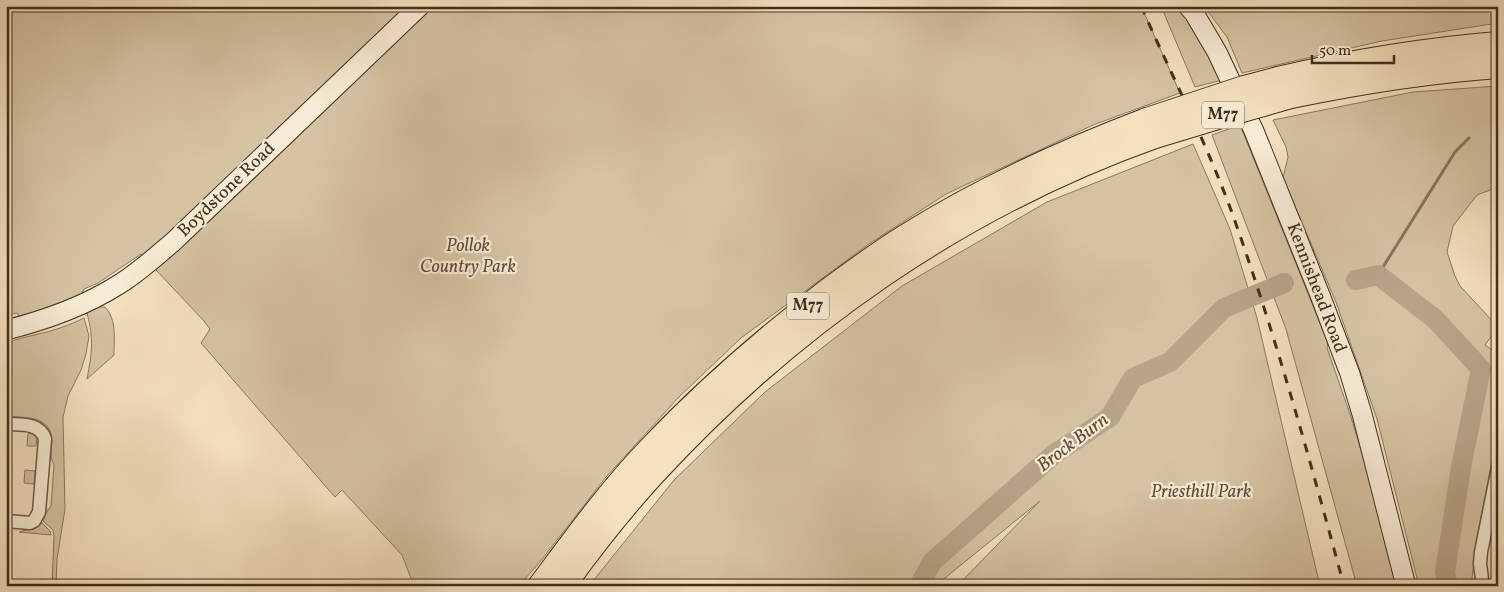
<svg xmlns="http://www.w3.org/2000/svg" width="1504" height="592" font-family="Vollkorn,serif">
	<style>
		.green { fill: #d6c3a4; stroke: #8a7961 }
		.lines { fill: none; stroke-linecap: round; stroke-linejoin: round }
		.stream { stroke: #87755e; stroke-width: 3 }
		.river { stroke: #b7a489; stroke-width: 20 }
		.street-casing { stroke: #6c5c46; stroke-width: 15 }
		.secondary-casing { stroke: #3f2f1e; stroke-width: 21 }
		.highway-casing { stroke: #3f2f1e; stroke-width: 26 }
		.street { stroke: #f8ecd6; stroke-width: 12 }
		.secondary { stroke: #f8ecd6; stroke-width: 19 }
		.highway { stroke: #f5e1c0; stroke-width: 24 }
		.rail { stroke: #3f2f1e; stroke-width: 3; stroke-dasharray: 9 9; stroke-linecap: butt }
		.highway-bridge-casing { stroke: #3f2f1e; stroke-width: 26; stroke-linecap: butt }
		.highway-bridge { stroke: #f5e1c0; stroke-width: 24 }
		.labels { text-anchor: middle; dominant-baseline: central; stroke-width: 4.5; stroke-linejoin: round; paint-order: stroke }
		.shield { fill: #f8ecd6; stroke: #766855; stroke-width: 1 }
		.shield-label { font-size: 16px; font-weight: bold; fill: #3f2f1e }
		.street-label { font-size: 18px; fill: #3f2f1e; stroke: #f8ecd6 }
		.park-label { font-size: 18px; font-style: italic; fill: #5d4d39; stroke: #f8ecd6 }
		.water-label { font-size: 19px; font-style: italic; fill: #5d4c39; stroke: #f8ecd6 }
	</style>
	<rect width="100%" height="100%" fill="#f5e1c0"/>
	<filter id="stains"><feTurbulence type="fractalNoise" baseFrequency=".004" numOctaves="4"/><feColorMatrix values="0 0 0 0 .2 0 0 0 0 .09 0 0 0 0 .02 0 0 0 .5 -.17"/></filter>
	<radialGradient id="worn" r=".72"><stop offset=".6" stop-color="#630" stop-opacity="0"/><stop offset="1" stop-color="#630" stop-opacity=".3"/></radialGradient>
	<g class="green">
		<polygon points="6,6 1141,6 1180,93 1093,125 946,194 869,244 741,338 679,397 606,477 543,558 519,586 414,586 402,555 342,490 335,497 201,343 210,329 204,321 141,254 98,283 84,289 78,302 20,317 17,313 6,315"/>
		<polygon points="1161,6 1178,6 1179,8 1204,41 1222,80 1195,87"/>
		<polygon points="1204,6 1498,6 1498,23 1382,41 1242,73 1227,37"/>
		<polygon points="1498,86 1498,187 1477,195 1453,226 1447,252 1455,276 1460,286 1498,327 1485,345 1498,354 1498,429 1477,538 1472,578 1473,586 1419,586 1377,419 1336,302 1283,178 1288,157 1286,147 1273,120 1413,92"/>
		<polygon points="1240,125 1328,343 1327,348 1351,417 1402,586 1357,586 1286,329 1212,135"/>
		<polygon points="1193,144 1230,229 1257,318 1320,586 957,586 1040,501 935,586 589,586 674,480 765,392 902,286 1047,202"/>
		<path d="M99 307H105C117 320 114 338 114 355L87 379C92 353 94 339 87 313Z"/>
		<path d="M84 318 89 336 86 354 81 370 68 396 63 417 65 509 57 559 56 586H52L54 536 53 530 43 521 47 511 51 506 54 465C50 458 51 451 52 442 52 415 26 418 6 416V343C16 339 27 337 38 334 53 331 70 325 84 318Z"/>
		<path d="M29 433C37 435 37 439 36 446H27L28 434Z"/>
		<polygon points="25,470 35,471 34,484 24,483"/>
		<polygon points="42,523 50,531 51,535 19,532 33,528"/>
	</g>
	<g class="lines">
		<polyline class="stream" points="1378,275 1455,152 1469,138"/>
		<g class="river">
			<polyline points="1356,280 1378,275 1435,319 1481,369 1461,467 1445,572 1448,586"/>
			<polyline points="919,586 932,562 1053,455 1110,417 1133,378 1170,362 1224,308 1284,283"/>
		</g>
		<g class="street-casing">
			<g id="street">
				<path d="M6 424C20 425 40 422 45 439L39 512 34 521 30 523 6 521"/>
				<polyline points="1483,586 1480,564 1481,552 1498,468"/>
			</g>
		</g>
		<g class="secondary-casing">
			<g id="secondary">
				<polyline points="1188,6 1194,13 1217,52 1254,131 1320,295 1350,374 1362,414 1406,586"/>
				<path d="M6 330C46 320 83 307 118 285 138 273 155 257 173 242L420 6"/>
			</g>
		</g>
		<g class="highway-casing">
			<g id="highway">
				<path d="M1278 79C1351 62 1424 50 1498 44"/>
				<path d="M1291 96C1359 82 1428 71 1498 66"/>
				<path d="M540 586C576 538 611 489 653 446 706 390 764 340 825 293 851 274 877 254 905 237 981 189 1063 152 1147 120"/>
				<path d="M563 586C591 547 621 509 653 474 792 323 961 205 1155 136"/>
			</g>
		</g>
		<use href="#street" class="street"/>
		<use href="#secondary" class="secondary"/>
		<use href="#highway" class="highway"/>
		<path class="rail" d="M1141 6C1171 74 1205 140 1231 210 1275 333 1310 460 1344 586"/>
		<g class="highway-bridge-casing">
			<g id="highway-bridge">
				<polyline points="1147,120 1244,88 1278,79"/>
				<polyline points="1155,136 1221,116 1291,96"/>
			</g>
		</g>
		<use href="#highway-bridge" class="highway-bridge"/>
	</g>
	<g class="labels">
		<g class="shield">
			<rect x="1202" y="101.5" width="42" height="27" rx="4"/>
			<rect x="787" y="292.5" width="42" height="27" rx="4"/>
		</g>
		<g class="shield-label">
			<text x="1223" y="115">M77</text>
			<text x="808" y="306">M77</text>
		</g>
		<g class="street-label">
			<text transform="translate(227 190) rotate(-44)">Boydstone Road</text>
			<text transform="translate(1316 288) rotate(69)">Kennishead Road</text>
		</g>
		<g class="park-label">
			<text x="468" y="246">Pollok<tspan x="468" dy="21">Country Park</tspan></text>
			<text x="1201" y="492">Priesthill Park</text>
		</g>
		<g class="water-label">
			<text transform="translate(1073 443) rotate(-37)">Brock Burn</text>
		</g>
	</g>
	<rect width="1504" height="592" fill="none" stroke="#f5e1c0" stroke-width="25"/>
	<rect x="8" y="8" width="1489" height="577" fill="none" stroke="#3f2f1e" stroke-width="2.5"/>
	<rect x="12" y="12" width="1479" height="567" fill="none" stroke="#3f2f1e"/>
	<path d="M1312 55v8h82v-8" fill="none" stroke="#3f2f1e" stroke-width="2.5"/>
	<text x="1319" y="55" font-size="15" fill="#3f2f1e" stroke="#f8ecd6" stroke-width="4" paint-order="stroke">50 m</text>
	<rect width="100%" height="100%" filter="url(#stains)"/>
	<rect width="100%" height="100%" fill="url(#worn)"/>
</svg>
